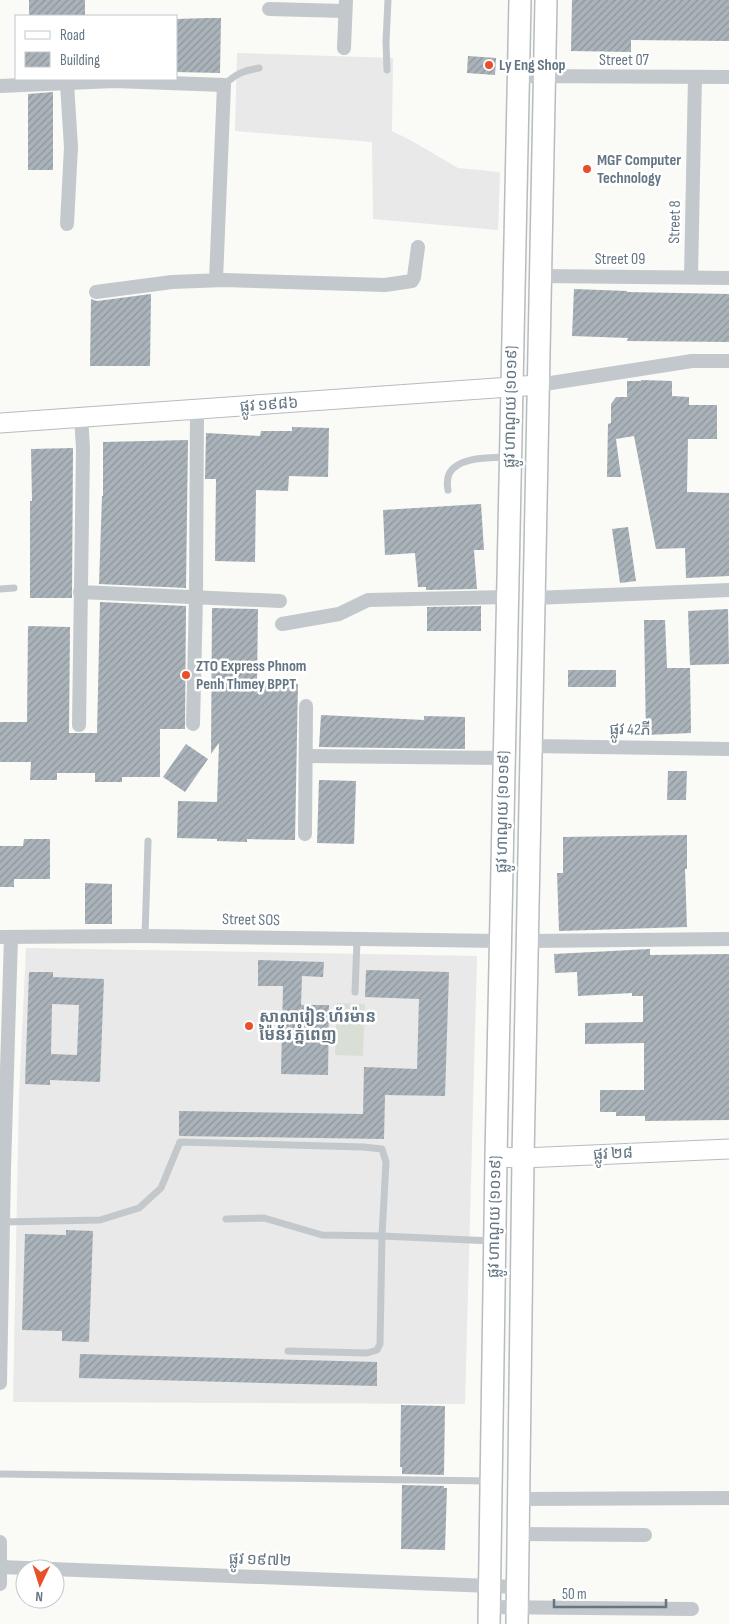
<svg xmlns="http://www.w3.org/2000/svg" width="729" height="1624" font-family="'Sofia Sans Condensed','Noto Sans Khmer',sans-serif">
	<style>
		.built { fill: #e8e9e8 }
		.grass { fill: #dadfd6 }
		.building { fill: url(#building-hatch); fill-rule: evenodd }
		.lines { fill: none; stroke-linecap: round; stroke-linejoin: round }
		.secondary-casing { stroke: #b5bcc0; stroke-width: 21 }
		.primary-casing { stroke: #b6bcc0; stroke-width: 24 }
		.lane { stroke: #c3c8cc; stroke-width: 7 }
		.street { stroke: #c3c8cc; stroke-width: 14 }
		.secondary { stroke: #fff; stroke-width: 19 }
		.primary { stroke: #fff; stroke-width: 21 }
		.poi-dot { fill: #e85029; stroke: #fff; stroke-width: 2 }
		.labels { text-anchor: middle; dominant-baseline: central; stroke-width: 5; stroke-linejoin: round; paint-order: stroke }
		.street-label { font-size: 16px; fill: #647683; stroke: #fff }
		.poi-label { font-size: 16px; font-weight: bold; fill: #647683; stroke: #fff; text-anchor: start }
	</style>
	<defs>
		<pattern id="building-hatch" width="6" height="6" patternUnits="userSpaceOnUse" patternTransform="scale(1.25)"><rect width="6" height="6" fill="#aab3b9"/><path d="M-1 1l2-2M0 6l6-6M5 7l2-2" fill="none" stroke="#8e969c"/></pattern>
	</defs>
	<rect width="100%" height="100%" fill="#fafaf7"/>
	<g class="built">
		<polygon points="237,53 393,58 392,131 412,141 458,168 500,172 498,230 373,219 372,142 235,131"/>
		<polygon points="26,948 477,956 465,1404 13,1402 19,1096"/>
	</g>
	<polygon class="grass" points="337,1003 365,1004 363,1056 335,1055"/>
	<g class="building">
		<rect x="29" y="0" width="56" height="16"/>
		<polygon points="572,0 729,0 729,41 631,40 631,52 571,51"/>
		<polygon points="208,18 221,18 220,73 176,72 176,19"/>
		<polygon points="468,56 496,58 495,75 467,73"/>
		<polygon points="53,92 53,170 28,170 28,94"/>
		<polygon points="574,289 627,291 627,292 729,294 729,342 627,341 628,338 572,336"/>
		<polygon points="151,294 150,366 90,366 91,299 97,301"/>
		<polygon points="641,380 672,381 672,396 689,397 689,405 717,405 717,439 688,439 687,492 729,493 729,576 686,578 685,548 656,549 634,436 616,439 621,477 607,477 608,424 611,423 611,404 616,397 627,397 627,381 641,381"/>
		<polygon points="292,427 329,428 328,477 289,476 288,491 256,490 255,562 215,561 216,479 205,479 206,433 260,436 261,431 292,431"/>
		<polygon points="188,440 186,588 99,584 102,496 103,496 103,442"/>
		<polygon points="73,448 72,598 30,598 30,501 32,501 31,449"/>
		<polygon points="481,504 484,550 474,550 477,589 426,590 426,587 418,587 415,553 385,555 383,510"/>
		<polygon points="628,527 636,581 620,583 612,529"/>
		<polygon points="100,602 186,606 185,729 160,729 160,777 122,777 122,782 95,782 95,773 57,773 57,780 30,780 31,762 0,762 0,722 27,722 28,626 70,627 69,733 97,733"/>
		<polygon points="481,606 481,631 427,631 427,607"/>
		<polygon points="212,608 258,609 257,683 298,684 295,840 247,839 247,842 217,841 217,839 177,838 178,801 217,802 219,743 211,754"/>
		<polygon points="728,609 729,664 690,665 688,611"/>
		<polygon points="644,620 665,620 667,668 690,668 691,733 646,735"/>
		<rect x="568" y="670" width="48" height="17"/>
		<polygon points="321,715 424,720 424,716 465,717 465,749 319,747"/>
		<polygon points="186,744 208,759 185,792 163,777"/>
		<polygon points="668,771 687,771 686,800 667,800"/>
		<polygon points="319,780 356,781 354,844 317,843"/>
		<polygon points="687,835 687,869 685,869 687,927 559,931 557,873 563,873 563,837"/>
		<polygon points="24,839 50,839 50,879 14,879 14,887 0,887 0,846 23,846"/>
		<polygon points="85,883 112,884 112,924 85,924"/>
		<polygon points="650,949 650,955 729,954 729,1120 645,1121 645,1116 616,1116 616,1112 600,1112 600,1090 644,1090 644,1043 585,1044 585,1023 643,1022 643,996 632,996 632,993 578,996 577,972 555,973 554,954"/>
		<polygon points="258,960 324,962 323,977 302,976 301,1005 329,1005 328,1075 281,1074 283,986 258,986"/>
		<polygon points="366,970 449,972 445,1096 385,1095 384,1139 179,1136 179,1111 363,1114 364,1067 417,1069 419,999 365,997"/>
		<path d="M29 972H53V977L104 979 100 1082 50 1080V1085L25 1084ZM52 1004 79 1005 77 1055 51 1054Z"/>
		<polygon points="66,1230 93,1231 89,1342 62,1341 62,1331 22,1330 25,1234 66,1235"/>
		<polygon points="80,1354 377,1362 377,1386 79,1378"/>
		<polygon points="401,1405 445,1406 444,1475 402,1474 402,1467 400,1467"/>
		<polygon points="402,1485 444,1486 444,1488 447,1488 445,1550 401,1549"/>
	</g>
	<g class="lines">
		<g class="secondary-casing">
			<g id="secondary">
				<polyline points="0,423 538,385"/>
				<polyline points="496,1157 523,1158 729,1149"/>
			</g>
		</g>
		<g class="primary-casing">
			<g id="primary">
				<polyline points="489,1624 496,1157 520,0"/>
				<polyline points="517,1624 523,1158 546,0"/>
			</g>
		</g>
		<g class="lane">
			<polyline points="387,70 386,42 388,0"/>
			<path d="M224 85C237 73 243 71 259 68"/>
			<path d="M448 490C447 485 447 479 449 474 458 456 491 458 508 457"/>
			<polyline points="0,589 14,588"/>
			<polyline points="145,936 148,841"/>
			<polyline points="355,992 357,940"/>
			<polyline points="226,1219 264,1218 322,1235 382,1236 380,1344 377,1350 367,1353 288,1351"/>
			<polyline points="3,1222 100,1220 139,1208 161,1188 180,1142 363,1147 382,1149 386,1162 382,1236 493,1241"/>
			<polyline points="0,1474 490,1481"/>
		</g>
		<g class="street">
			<polyline points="269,9 345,11"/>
			<polyline points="344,48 346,0"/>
			<polyline points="518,76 729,77"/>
			<polyline points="0,86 114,81 224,85 216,280"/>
			<polyline points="67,224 71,147 67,84"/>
			<polyline points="541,276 729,278"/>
			<polyline points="691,277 695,77"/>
			<polyline points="96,292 172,282 224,280 385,285 412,281 414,277 418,247"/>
			<polyline points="538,385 692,361 729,361"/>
			<polyline points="80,592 280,601"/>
			<polyline points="534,598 729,590"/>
			<polyline points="282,624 339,614 368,600 507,597"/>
			<polyline points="193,724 196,596 197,410"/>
			<polyline points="79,725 83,448 81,417"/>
			<polyline points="531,746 729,749"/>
			<polyline points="306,756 504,758"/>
			<polyline points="305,834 306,706"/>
			<polyline points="0,937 145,936 501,941"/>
			<polyline points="528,941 729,939"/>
			<polyline points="0,1383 4,1169 11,937"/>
			<polyline points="520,1499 729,1498"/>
			<polyline points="519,1534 645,1535"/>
			<polyline points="0,1542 0,1584"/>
			<polyline points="0,1567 518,1587"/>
			<polyline points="490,1607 692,1609"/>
		</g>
		<use href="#secondary" class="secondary"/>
		<use href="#primary" class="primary"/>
	</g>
	<g class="poi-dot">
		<circle cx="489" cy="65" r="5"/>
		<circle cx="587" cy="169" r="5"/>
		<circle cx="186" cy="675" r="5"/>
		<circle cx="249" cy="1026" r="5"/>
	</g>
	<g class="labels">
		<g class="street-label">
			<text x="624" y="60">Street 07</text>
			<text transform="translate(675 222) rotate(-89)">Street 8</text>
			<text x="620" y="259">Street 09</text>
			<text transform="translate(269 405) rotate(-4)">ផ្លូវ ១៩៨៦</text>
			<text transform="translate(511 407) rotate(-89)">ផ្លូវ ហាណូយ (១០១៩)</text>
			<text transform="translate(630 730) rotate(1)">ផ្លូវ 42ភី</text>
			<text transform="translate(503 812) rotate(-89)">ផ្លូវ ហាណូយ (១០១៩)</text>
			<text transform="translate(251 920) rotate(1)">Street SOS</text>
			<text transform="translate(613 1154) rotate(-3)">ផ្លូវ ២៨</text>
			<text transform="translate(495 1217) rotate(-89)">ផ្លូវ ហាណូយ (១០១៩)</text>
			<text transform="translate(260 1560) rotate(2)">ផ្លូវ ១៩៧២</text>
		</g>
		<g class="poi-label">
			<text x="499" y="65">Ly Eng Shop</text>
			<text x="597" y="160">MGF Computer<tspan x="597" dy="18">Technology</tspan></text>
			<text x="196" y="666">ZTO Express Phnom<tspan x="196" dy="18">Penh Thmey BPPT</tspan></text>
			<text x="259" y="1017">សាលារៀន ហ័រម៉ាន<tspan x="259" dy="18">ម៉ៃន័រ ភ្នំពេញ</tspan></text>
		</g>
	</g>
	<rect x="15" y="15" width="162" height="65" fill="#ffffff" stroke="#c1c8cd"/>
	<rect x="25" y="31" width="25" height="8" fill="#ffffff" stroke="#c1c8cd"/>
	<text x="60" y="40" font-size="15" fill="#647683">Road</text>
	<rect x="25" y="52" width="25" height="15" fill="url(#building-hatch)" stroke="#c1c8cd"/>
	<text x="60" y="65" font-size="15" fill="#647683">Building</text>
	<g transform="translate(40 1584) rotate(184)"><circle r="24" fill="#ffffff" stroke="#c1c8cd"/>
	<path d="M0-4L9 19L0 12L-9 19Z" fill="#e85029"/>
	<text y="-8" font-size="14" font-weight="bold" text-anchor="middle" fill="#647683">N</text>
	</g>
	<path d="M554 1599v8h112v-8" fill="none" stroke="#647683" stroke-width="2.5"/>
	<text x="562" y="1599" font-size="15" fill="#647683" stroke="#ffffff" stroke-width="4" paint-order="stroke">50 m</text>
</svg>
